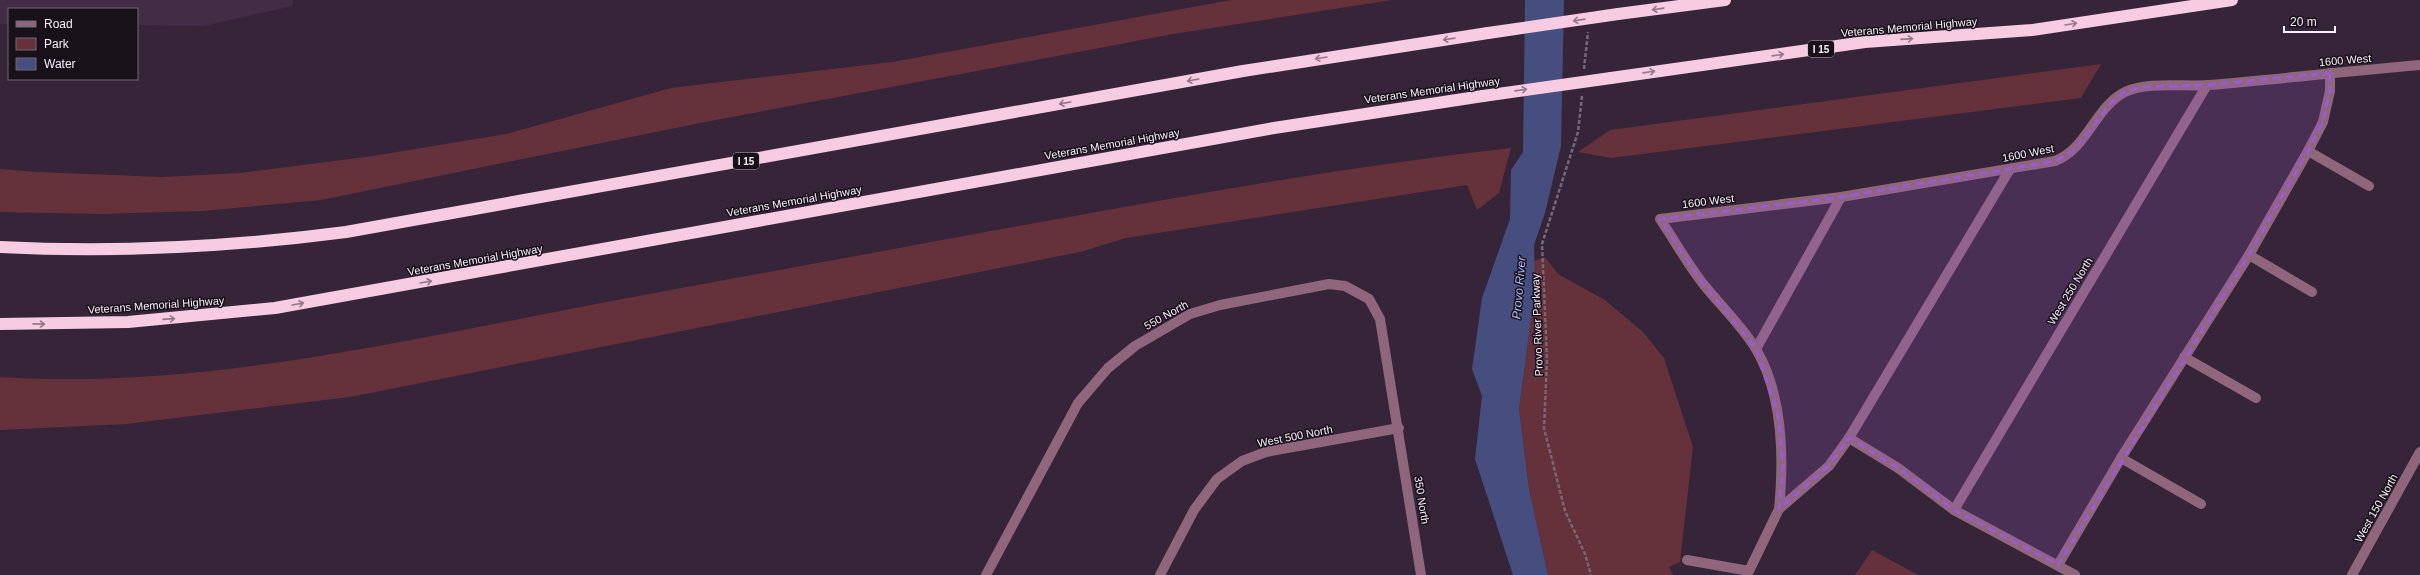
<svg xmlns="http://www.w3.org/2000/svg" width="2420" height="575" font-family="Helvetica,sans-serif">
	<style>
		.built { fill: #422c46 }
		.green { fill: #65313a }
		.water { fill: #454e7f }
		.lines { fill: none; stroke-linecap: round; stroke-linejoin: round }
		.path { stroke: #776879; stroke-width: 2.5; stroke-dasharray: 4 2; stroke-linecap: butt }
		.minor { stroke: #90667c; stroke-width: 10 }
		.highway { stroke: #f7cce2; stroke-width: 12 }
		.highway-bridge { stroke: #f7cce2; stroke-width: 12 }
		.oneway { stroke: #937888 }
		.marked { fill: #9a5cce; fill-opacity: 0.2; stroke: #9a5cce; stroke-width: 3; stroke-dasharray: 8 5; stroke-linejoin: round }
		.labels { text-anchor: middle; dominant-baseline: central; stroke-width: 3; stroke-linejoin: round; paint-order: stroke }
		.shield { fill: #19111a; stroke: #b6acb8; stroke-width: 1 }
		.shield-label { font-size: 10px; font-weight: bold; fill: #f9eefb }
		.street-label { font-size: 11px; fill: #f9eefb; stroke: #19111a }
		.water-label { font-size: 12px; font-style: italic; fill: #b0bffc; stroke: #19111a }
	</style>
	<rect width="100%" height="100%" fill="#362538"/>
	<polygon class="built" points="0,0 294,0 292,6 204,26 137,25 137,9 9,9 9,24 0,24"/>
	<g class="green">
		<polygon points="1231,0 1392,0 1173,34 1052,57 705,122 321,200 203,211 100,214 0,212 0,169 38,172 162,177 240,173 373,156 506,134 671,88 892,62"/>
		<polygon points="2101,64 2081,98 1611,158 1578,152 1610,130"/>
		<path d="M1511 148 1499 193 1477 210 1467 185 1126 238 1080 252 350 397 126 424 0 430V377C200 390 406 340 601 303 727 279 853 257 980 233 1156 201 1332 168 1511 148Z"/>
		<polygon points="1545,257 1558,274 1605,300 1643,332 1664,358 1693,447 1680,562 1669,567 1673,575 1548,575 1529,489 1519,409 1535,290 1534,261"/>
		<polygon points="1872,550 1918,575 1855,575"/>
	</g>
	<polygon class="water" points="1525,0 1564,0 1561,146 1545,213 1534,245 1535,290 1519,409 1529,489 1548,575 1513,575 1475,459 1482,396 1472,369 1482,298 1510,219 1511,170 1523,152"/>
	<g class="lines">
		<g class="path">
			<polyline points="1584,69 1588,32"/>
			<polyline points="1582,96 1578,132 1542,244 1547,359 1544,428 1565,511 1585,554 1591,575"/>
		</g>
		<g class="minor">
			<polyline points="2308,151 2369,186"/>
			<polyline points="2249,255 2312,292"/>
			<polyline points="1756,349 1841,197"/>
			<polyline points="2184,357 2256,398"/>
			<polyline points="1849,438 1898,468 1954,510 2075,575"/>
			<polyline points="2121,458 2201,504"/>
			<path d="M1779 509C1784 458 1783 395 1756 349 1742 326 1721 306 1704 285 1688 265 1675 241 1660 219L1841 197 2055 161C2088 148 2095 107 2125 92 2147 81 2185 87 2209 85 2280 79 2350 71 2420 65"/>
			<polyline points="1954,510 2207,85"/>
			<polyline points="1687,560 1749,571 1779,509 1829,466 1849,438 2010,169"/>
			<polyline points="2058,565 2121,458 2249,255 2308,151 2323,122 2330,91 2330,73"/>
			<polyline points="986,575 1078,403 1108,368 1135,346 1190,314 1220,305 1329,284 1345,286 1369,299 1380,319 1421,575"/>
			<polyline points="1160,575 1194,510 1217,479 1242,461 1266,452 1399,428"/>
			<polyline points="2352,575 2420,452"/>
		</g>
		<g class="highway">
			<polyline points="1618,14 1725,0"/>
			<polyline points="1611,78 1865,42 2032,30 2232,0"/>
			<path d="M0 247C116 253 231 247 346 232L1243 71 1488 33"/>
			<polyline points="0,324 128,322 275,308 1274,128 1483,96"/>
		</g>
		<g class="highway-bridge">
			<polyline points="1488,33 1618,14"/>
			<polyline points="1483,96 1611,78"/>
		</g>
	</g>
	<defs><path id="oneway-shaft" d="M-6 0H5M1.5-3L5.5 0L1.5 3" fill="none" stroke-width="1.6" stroke-linecap="round" stroke-linejoin="round"/></defs>
	<g class="oneway">
		<use href="#oneway-shaft" transform="translate(1658 9) rotate(172)"/>
		<use href="#oneway-shaft" transform="translate(1579 20) rotate(172)"/>
		<use href="#oneway-shaft" transform="translate(2071 24) rotate(-9)"/>
		<use href="#oneway-shaft" transform="translate(1449 39) rotate(172)"/>
		<use href="#oneway-shaft" transform="translate(1907 39) rotate(-4)"/>
		<use href="#oneway-shaft" transform="translate(1778 55) rotate(-8)"/>
		<use href="#oneway-shaft" transform="translate(1321 58) rotate(171)"/>
		<use href="#oneway-shaft" transform="translate(1649 72) rotate(-8)"/>
		<use href="#oneway-shaft" transform="translate(1193 80) rotate(170)"/>
		<use href="#oneway-shaft" transform="translate(1521 90) rotate(-8)"/>
		<use href="#oneway-shaft" transform="translate(1065 103) rotate(170)"/>
		<use href="#oneway-shaft" transform="translate(426 282) rotate(-10)"/>
		<use href="#oneway-shaft" transform="translate(298 304) rotate(-10)"/>
		<use href="#oneway-shaft" transform="translate(169 319) rotate(-4)"/>
		<use href="#oneway-shaft" transform="translate(39 324) rotate(1)"/>
	</g>
	<path class="marked" d="M2330 73V91L2323 122 2308 151 2249 255 2058 565 1954 510 1898 468 1849 438 1829 466 1779 509 1783 465 1778 415 1756 349 1703 284 1660 219 1841 197 2055 161 2074 150 2112 102 2125 92 2142 87 2207 85Z"/>
	<g class="labels">
		<g class="shield">
			<rect x="1808" y="41" width="26" height="16" rx="3"/>
			<rect x="733" y="153" width="26" height="16" rx="3"/>
		</g>
		<g class="shield-label">
			<text x="1821" y="49">I 15</text>
			<text x="746" y="161">I 15</text>
		</g>
		<g class="street-label">
			<text transform="translate(1909 27) rotate(-5)">Veterans Memorial Highway</text>
			<text transform="translate(2345 60) rotate(-5)">1600 West</text>
			<text transform="translate(1432 90) rotate(-8)">Veterans Memorial Highway</text>
			<text transform="translate(1112 144) rotate(-10)">Veterans Memorial Highway</text>
			<text transform="translate(2028 153) rotate(-11)">1600 West</text>
			<text transform="translate(794 201) rotate(-10)">Veterans Memorial Highway</text>
			<text transform="translate(1708 201) rotate(-7)">1600 West</text>
			<text transform="translate(475 260) rotate(-10)">Veterans Memorial Highway</text>
			<text transform="translate(2070 291) rotate(-59)">West 250 North</text>
			<text transform="translate(156 305) rotate(-4)">Veterans Memorial Highway</text>
			<text transform="translate(1166 315) rotate(-29)">550 North</text>
			<text transform="translate(1537 325) rotate(-92)">Provo River Parkway</text>
			<text transform="translate(1295 436) rotate(-11)">West 500 North</text>
			<text transform="translate(1422 500) rotate(81)">350 North</text>
			<text transform="translate(2376 508) rotate(-61)">West 150 North</text>
		</g>
		<g class="water-label">
			<text transform="translate(1519 288) rotate(-85)">Provo River</text>
		</g>
	</g>
	<rect x="8" y="8" width="130" height="72" fill="#19111a" stroke="#736974"/>
	<rect x="16" y="21" width="20" height="6" fill="#90667c" stroke="#736974"/>
	<text x="44" y="28" font-size="12" fill="#f9eefb">Road</text>
	<rect x="16" y="38" width="20" height="12" fill="#65313a" stroke="#736974"/>
	<text x="44" y="48" font-size="12" fill="#f9eefb">Park</text>
	<rect x="16" y="58" width="20" height="12" fill="#454e7f" stroke="#736974"/>
	<text x="44" y="68" font-size="12" fill="#f9eefb">Water</text>
	<path d="M2284 26v6h51v-6" fill="none" stroke="#f9eefb" stroke-width="2"/>
	<text x="2290" y="26" font-size="12" fill="#f9eefb" stroke="#19111a" stroke-width="3" paint-order="stroke">20 m</text>
</svg>
